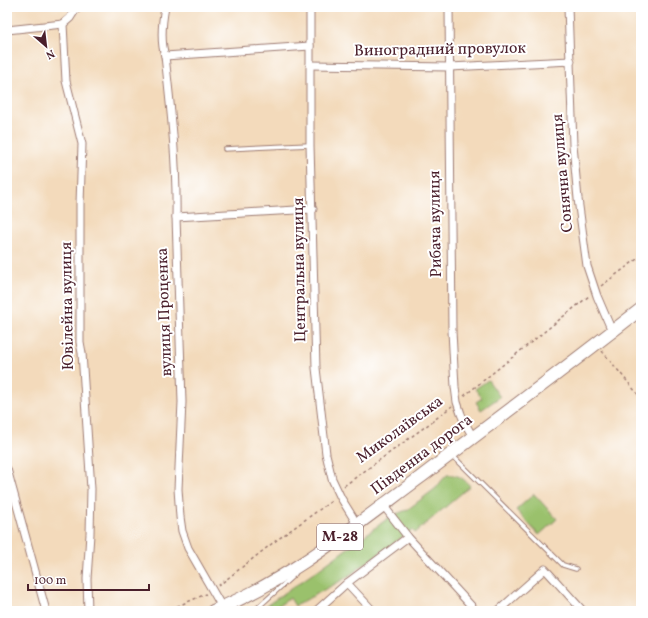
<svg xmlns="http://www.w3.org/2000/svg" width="648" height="618" font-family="Vollkorn,serif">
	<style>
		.green { fill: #9ac16c; stroke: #72704c }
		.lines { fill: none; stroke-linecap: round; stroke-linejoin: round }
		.lane-casing { stroke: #9e7c73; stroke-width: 5.5 }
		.street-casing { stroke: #9e7c73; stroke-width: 9 }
		.highway-casing { stroke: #9e7c73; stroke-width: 14 }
		.path { stroke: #9e7c73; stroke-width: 1.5; stroke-dasharray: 3 3; stroke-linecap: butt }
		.lane { stroke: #fff; stroke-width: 3.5 }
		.street { stroke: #fff; stroke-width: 7 }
		.highway { stroke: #fff; stroke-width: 12 }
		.labels { text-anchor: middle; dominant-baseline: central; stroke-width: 4; stroke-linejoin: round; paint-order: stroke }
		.shield { fill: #fff; stroke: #80626b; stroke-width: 1 }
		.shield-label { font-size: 15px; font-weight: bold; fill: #4a1f2b }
		.street-label { font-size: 16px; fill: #4a1f2b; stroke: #fff }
	</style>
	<rect width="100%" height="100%" fill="#fff"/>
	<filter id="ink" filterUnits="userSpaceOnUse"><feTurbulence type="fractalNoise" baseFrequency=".025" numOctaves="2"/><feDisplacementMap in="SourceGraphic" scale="8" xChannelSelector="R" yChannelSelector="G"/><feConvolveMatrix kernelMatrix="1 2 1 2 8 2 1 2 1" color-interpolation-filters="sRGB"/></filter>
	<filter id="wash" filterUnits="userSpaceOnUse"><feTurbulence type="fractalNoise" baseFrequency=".012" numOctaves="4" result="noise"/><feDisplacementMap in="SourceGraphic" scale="16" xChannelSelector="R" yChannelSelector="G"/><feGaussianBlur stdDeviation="0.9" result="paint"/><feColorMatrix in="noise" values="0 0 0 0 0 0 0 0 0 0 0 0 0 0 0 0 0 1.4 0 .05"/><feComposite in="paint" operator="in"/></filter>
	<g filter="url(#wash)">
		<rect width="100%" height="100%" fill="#f3dabb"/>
		<g class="green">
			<polygon points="488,380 500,397 481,410 476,402 482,398 475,389"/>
			<path d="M447 475C458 474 463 478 470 486L415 533 412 530 344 579 295 606 290 598 271 611H261L260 610 318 570 391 516 407 510 436 488 443 479Z"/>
			<polygon points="534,494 557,519 539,535 516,510"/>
		</g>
	</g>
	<g filter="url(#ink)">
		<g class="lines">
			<g class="lane-casing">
				<g id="lane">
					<polyline points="225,149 310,145"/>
					<polyline points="453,456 563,565 576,569"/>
					<polyline points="254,611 295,574"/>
				</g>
			</g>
			<g class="street-casing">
				<g id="street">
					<polyline points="77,7 70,18 63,24 66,81 82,144 80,204 80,342 82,353 91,489 90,534 87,579 88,611"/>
					<path d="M165 7C162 23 160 40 165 56 171 110 177 163 176 217L182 402 178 489 180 517 182 531 188 548 222 607"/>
					<polyline points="310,7 310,145 316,368 326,454 332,479 341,498 357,524"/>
					<polyline points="449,7 452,331 455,387 457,402 461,414 466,425 473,437"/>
					<polyline points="568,7 573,145 578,199 587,266 597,296 612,331"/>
					<polyline points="7,30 63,24"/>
					<polyline points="165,56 310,46"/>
					<polyline points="310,65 450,67 571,61"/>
					<polyline points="176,217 313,209"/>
					<polyline points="7,469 46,611"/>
					<polyline points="383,505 408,537 476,611"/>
					<polyline points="347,583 373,611"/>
					<polyline points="316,611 347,583 408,537"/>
					<polyline points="498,611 545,569 583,611"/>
				</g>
			</g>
			<g class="highway-casing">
				<path id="highway" d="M213 611C289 580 352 528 418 479 492 423 567 367 641 309"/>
			</g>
			<g class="path">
				<polyline points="601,286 641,256"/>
				<polyline points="602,351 641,398"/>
				<polyline points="464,396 589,296"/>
				<polyline points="344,486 433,421 452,406"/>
				<polyline points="218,586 274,542 333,500"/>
				<polyline points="166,611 206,594"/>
			</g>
			<use href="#lane" class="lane"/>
			<use href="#street" class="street"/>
			<use href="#highway" class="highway"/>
		</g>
	</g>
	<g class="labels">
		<rect class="shield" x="317" y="524" width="46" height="26" rx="3"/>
		<g class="shield-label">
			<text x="340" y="537">М-28</text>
		</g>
		<g class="street-label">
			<text transform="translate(440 50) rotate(-1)">Виноградний провулок</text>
			<text transform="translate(563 173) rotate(-95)">Сонячна вулиця</text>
			<text transform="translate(436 224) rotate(-91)">Рибача вулиця</text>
			<text transform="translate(300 270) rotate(-91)">Центральна вулиця</text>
			<text transform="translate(68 306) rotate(-91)">Ювілейна вулиця</text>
			<text transform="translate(165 312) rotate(-92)">вулиця Проценка</text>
			<text transform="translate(400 430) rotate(-36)">Миколаївська</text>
			<text transform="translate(422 455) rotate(-37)">Південна дорога</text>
		</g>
	</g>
	<rect width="648" height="618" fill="none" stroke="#fff" stroke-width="24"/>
	<g transform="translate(46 46) rotate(152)" stroke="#ffffff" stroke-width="3" paint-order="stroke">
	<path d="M0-3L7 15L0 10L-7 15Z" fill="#4a1f2b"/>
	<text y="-6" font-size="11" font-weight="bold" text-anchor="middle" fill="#4a1f2b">N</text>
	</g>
	<path d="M28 584v6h121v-6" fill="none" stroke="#4a1f2b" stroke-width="2"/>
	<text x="34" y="584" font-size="12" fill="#4a1f2b" stroke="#ffffff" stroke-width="3" paint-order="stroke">100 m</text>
</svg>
